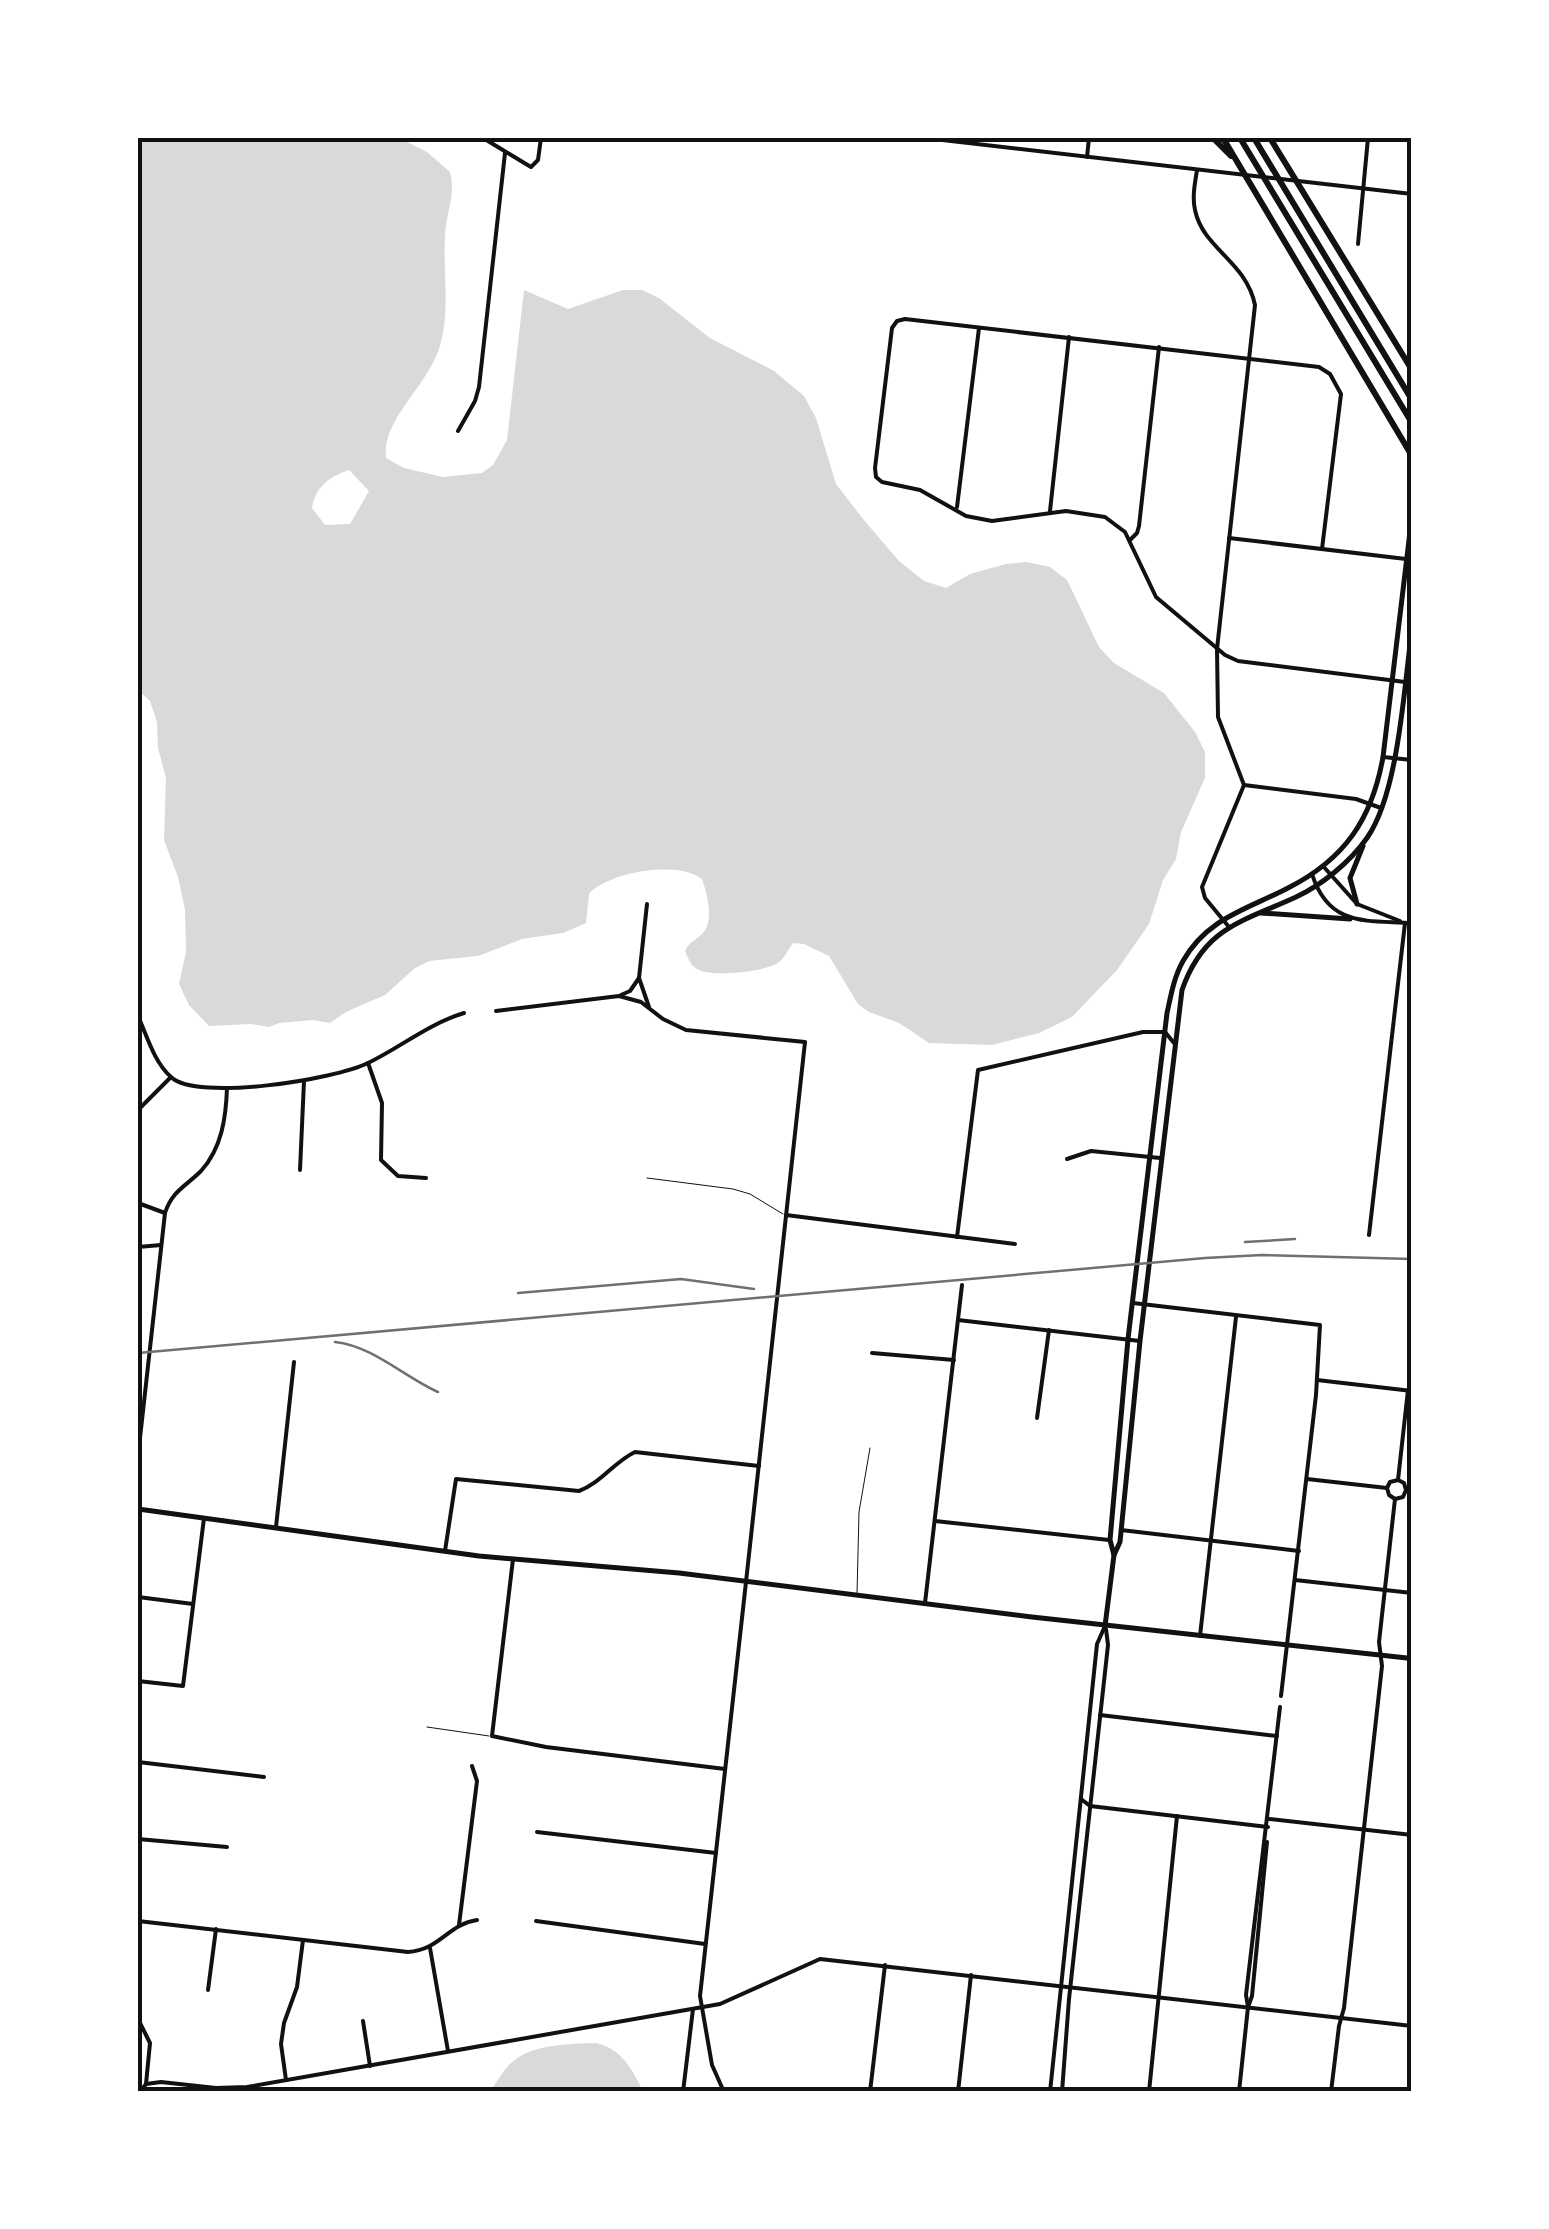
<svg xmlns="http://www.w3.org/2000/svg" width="1549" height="2229" font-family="'Times New Roman',serif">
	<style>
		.water { fill: #d9d9d9; fill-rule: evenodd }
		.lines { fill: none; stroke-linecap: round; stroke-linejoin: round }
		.service { stroke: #111; stroke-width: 1 }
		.minor { stroke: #111; stroke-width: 4 }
		.tertiary { stroke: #111; stroke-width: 4 }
		.secondary { stroke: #111; stroke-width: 5 }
		.primary { stroke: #111; stroke-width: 5 }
		.motorway { stroke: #111; stroke-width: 6 }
		.rail { stroke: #707070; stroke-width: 2.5 }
		.neatline { fill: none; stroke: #111; stroke-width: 4 }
	</style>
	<rect width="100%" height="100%" fill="#fff"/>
	<g class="water">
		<path d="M138 138H399L427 152 450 172C455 192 449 206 446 225 441 266 452 309 439 349 427 386 381 421 386 458L404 468 443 477 482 473 493 465 507 440 524 290 568 309 623 290H642L659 298 710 338 774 371 804 396 816 418 836 484 863 519 899 561 924 581 946 588 970 574 1006 564 1026 562 1050 567 1067 580 1099 647 1114 663 1164 693 1195 732 1205 752V778L1181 832 1176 859 1163 880 1149 924 1117 970 1072 1017 1039 1033 992 1045 929 1043 899 1023 869 1012 858 1004 829 956 804 944 793 943C788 949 785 958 779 962 766 972 713 977 699 970 691 967 688 958 685 951 690 941 695 941 702 934 715 921 707 894 702 879 678 860 608 872 589 894L586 923 563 933 522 939 478 956 429 961 415 968 385 995 346 1012 330 1023 313 1020 279 1023 269 1027 251 1024 209 1026 189 1005 179 984 186 952 185 909 178 877 164 840 166 778 158 748 157 722 150 701 138 690ZM349 470 369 491 350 524 325 525 312 508C316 486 329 477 349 470Z"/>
		<path d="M596 2043C622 2049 632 2069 643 2091H490C498 2081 505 2066 516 2059 537 2044 571 2044 596 2043Z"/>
	</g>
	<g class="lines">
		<g class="service">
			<polyline points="647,1178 733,1189 750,1194 783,1214"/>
			<polyline points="857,1594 859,1512 870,1448"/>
			<polyline points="427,1727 489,1736"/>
		</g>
		<g class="minor">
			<polyline points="1087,157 1089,138"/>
			<path d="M1197 170C1195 183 1192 197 1195 210 1203 249 1246 261 1255 305L1217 649 1218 717 1244 785 1202 887 1205 898 1229 927"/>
			<polyline points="1358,244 1368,138"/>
			<polyline points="458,431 475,401 479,387 505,153"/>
			<polyline points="957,507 979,328"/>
			<polyline points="1050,511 1069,337"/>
			<polyline points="1229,538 1406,559"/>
			<polyline points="1130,540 1137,533 1139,526 1159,347"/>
			<polyline points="1322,549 1341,394 1330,374 1319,367 905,319 897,321 892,328 875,468 876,477 882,482 920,490 966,516 992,521 1066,511 1105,517 1125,532 1156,597 1225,655 1238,661 1405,682"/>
			<polyline points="1383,757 1412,760"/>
			<polyline points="1244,785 1356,799 1381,808"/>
			<polyline points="647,904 639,978 649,1007"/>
			<polyline points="621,995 630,991 639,978"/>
			<polyline points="496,1011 619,996 641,1002 663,1019 686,1030 805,1042 746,1582"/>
			<path d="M138 1016C147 1036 154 1062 171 1077 197 1102 336 1079 368 1063 401 1047 428 1024 464 1013"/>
			<polyline points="368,1063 382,1103 381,1160 398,1176 426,1178"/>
			<polyline points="138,1110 170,1078"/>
			<polyline points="1067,1159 1091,1151 1160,1158"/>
			<polyline points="300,1170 304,1081"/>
			<polyline points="138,1203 165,1213"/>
			<polyline points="786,1215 1015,1244"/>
			<polyline points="1369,1235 1405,923"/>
			<polyline points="957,1237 978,1070 1143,1032 1165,1032 1174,1043"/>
			<polyline points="138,1247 161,1245"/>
			<polyline points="1133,1303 1320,1325 1316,1395 1281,1696"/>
			<polyline points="958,1320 1140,1341"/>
			<polyline points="872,1353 954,1360"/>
			<polyline points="1317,1380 1412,1391"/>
			<polyline points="1037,1418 1049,1330"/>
			<path d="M138 1456 165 1213C172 1191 186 1186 201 1171 222 1148 226 1117 227 1088"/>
			<polyline points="1307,1479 1387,1488"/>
			<polyline points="1398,1480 1408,1390"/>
			<polyline points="935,1521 1109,1540"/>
			<polyline points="276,1527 294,1362"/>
			<polyline points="1121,1530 1299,1551"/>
			<path d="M445 1551 456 1479 579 1491C601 1483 614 1462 635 1452L759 1466"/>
			<polyline points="513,1559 492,1736 546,1747 725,1769"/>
			<polyline points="1295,1580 1412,1593"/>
			<polyline points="138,1597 193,1604"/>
			<polyline points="925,1603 962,1285"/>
			<polyline points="1200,1636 1236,1317"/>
			<polyline points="138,1681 183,1686 204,1518"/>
			<polyline points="1100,1715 1277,1736"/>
			<polyline points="138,1762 264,1777"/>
			<polyline points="1081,1799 1090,1806 1268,1827"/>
			<polyline points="1269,1819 1412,1835"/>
			<polyline points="537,1832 716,1853"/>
			<polyline points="138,1839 227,1847"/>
			<path d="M138 1921 408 1952C440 1950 448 1924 477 1920"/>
			<polyline points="536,1921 705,1944"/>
			<polyline points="459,1925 477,1781 472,1766"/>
			<polyline points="430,1948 448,2051"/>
			<polyline points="208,1990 216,1929"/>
			<polyline points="1248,2007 1246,1995 1280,1707"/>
			<polyline points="138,2019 150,2043 146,2084"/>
			<polyline points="363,2021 370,2066"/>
			<polyline points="286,2080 281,2044 284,2023 297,1987 303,1940"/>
			<polyline points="683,2092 693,2009"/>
			<polyline points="870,2092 885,1965"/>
			<polyline points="958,2092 971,1975"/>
			<polyline points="1149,2092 1177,1816"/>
			<polyline points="1239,2092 1248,2007 1252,1996 1267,1842"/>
			<polyline points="1331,2092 1339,2026 1344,2008 1382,1666 1379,1642 1395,1499 1389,1495 1387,1488 1390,1482 1398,1480 1404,1483 1406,1490 1403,1497 1395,1499"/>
		</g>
		<g class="tertiary">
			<polyline points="483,138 531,167 538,160 541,138"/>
			<polyline points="925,138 1412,194"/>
			<polyline points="1323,866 1357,904 1400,921"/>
			<path d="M1312 874C1329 928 1368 920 1412 923"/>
			<polyline points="140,2092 146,2084 161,2082 216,2088 247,2087 720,2004 820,1959 1412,2026"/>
			<polyline points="724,2092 712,2065 700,1996 746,1582"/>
			<polyline points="1050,2092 1097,1644 1105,1626"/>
			<polyline points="1062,2092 1069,1999 1108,1645 1106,1629"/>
		</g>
		<g class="secondary">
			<polyline points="1357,904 1350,878 1363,846"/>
			<polyline points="1261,913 1350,919"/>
			<path d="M1114 1555 1110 1540 1128 1339 1167 1013C1171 995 1174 977 1183 961 1207 918 1248 909 1288 888 1345 859 1372 819 1383 757L1412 515"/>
			<path d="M1105 1626 1114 1555 1120 1542 1140 1341 1182 990C1204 927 1242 922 1296 897 1322 885 1350 862 1367 838 1399 792 1404 686 1412 629"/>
		</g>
		<polyline class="primary" points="138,1509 479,1556 679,1573 1032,1617 1407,1658"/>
		<g class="motorway">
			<polyline points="1213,138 1231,156"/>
			<polyline points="1223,138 1412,456"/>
			<polyline points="1240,138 1412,423"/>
			<polyline points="1254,138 1412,400"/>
			<polyline points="1270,138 1412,370"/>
		</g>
		<g class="rail">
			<polyline points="1245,1242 1295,1239"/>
			<polyline points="518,1293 681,1279 754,1289"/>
			<path d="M335 1342C373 1346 404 1377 438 1392"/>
			<polyline points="138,1353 1205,1258 1262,1255 1412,1259"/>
		</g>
	</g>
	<rect width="1549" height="2229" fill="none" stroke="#ffffff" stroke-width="280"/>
	<rect x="140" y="140" width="1269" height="1949" class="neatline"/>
</svg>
